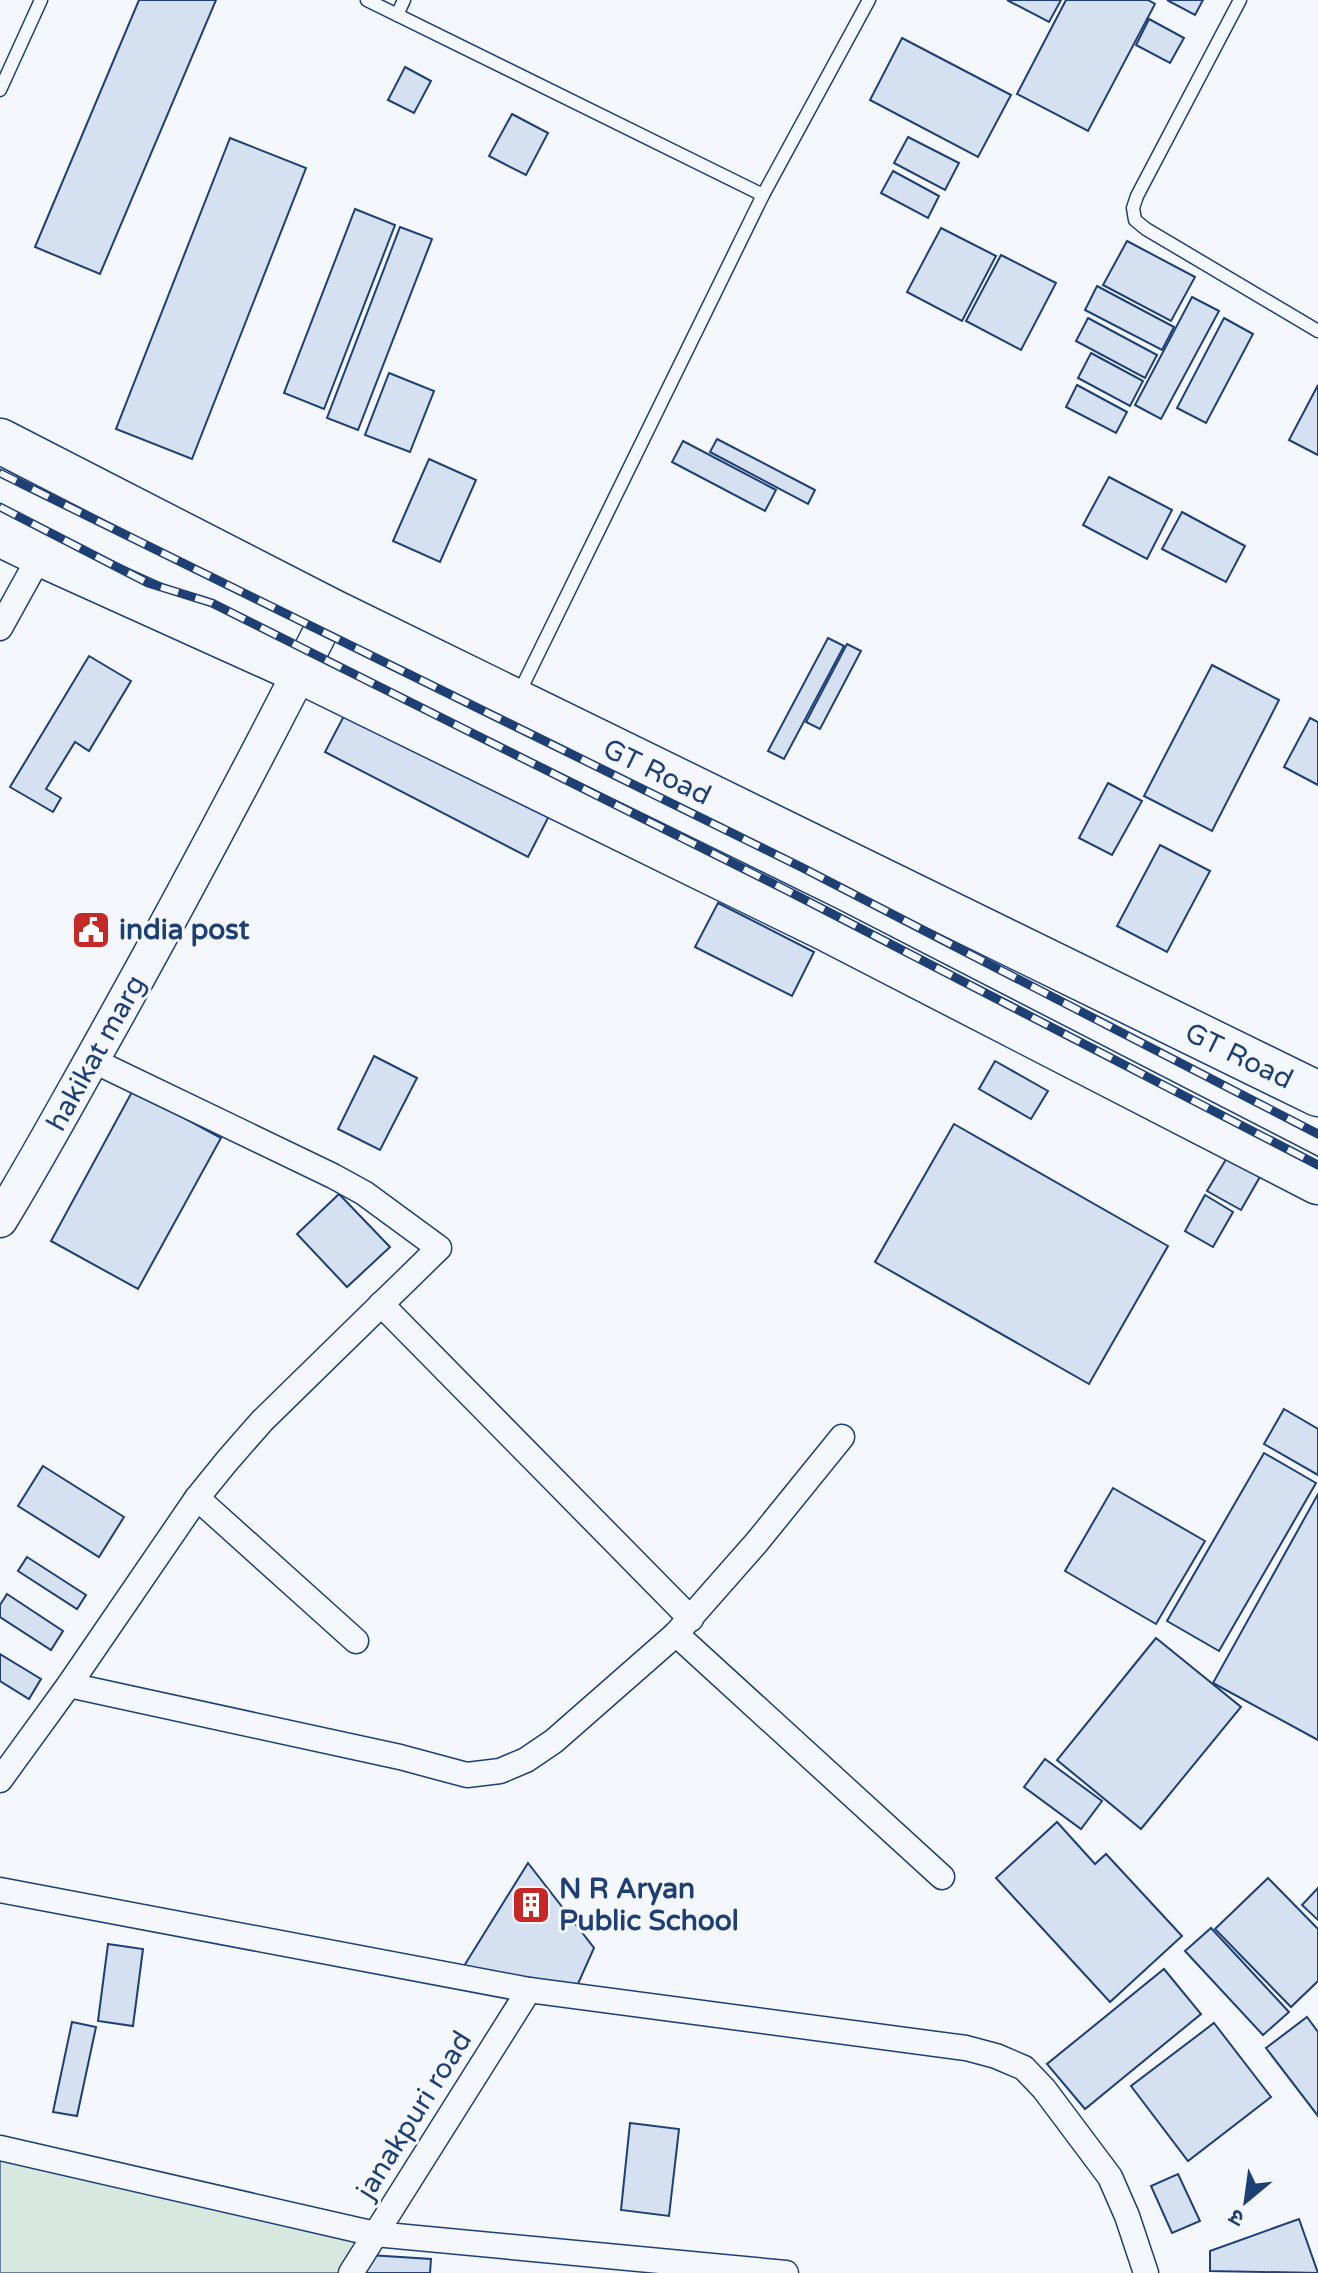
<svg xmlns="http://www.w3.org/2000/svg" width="1318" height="2273" font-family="'Varela Round','Noto Sans Devanagari',sans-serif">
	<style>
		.green { fill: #d7e8df; stroke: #687fa3; stroke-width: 2 }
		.building { fill: #d5e0f0; stroke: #1d3f73; stroke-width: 2 }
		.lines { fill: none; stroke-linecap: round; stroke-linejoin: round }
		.lane-casing { stroke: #1d3f73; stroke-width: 15 }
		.street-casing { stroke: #1d3f73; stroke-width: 27 }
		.secondary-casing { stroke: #1d3f73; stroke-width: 37 }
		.highway-casing { stroke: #1d3f73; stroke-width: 47 }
		.lane { stroke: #f4f7fb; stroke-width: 12 }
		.street { stroke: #f4f7fb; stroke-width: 24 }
		.secondary { stroke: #f4f7fb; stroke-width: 34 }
		.highway { stroke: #f4f7fb; stroke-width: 44 }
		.rail-casing { stroke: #1d3f73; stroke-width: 9 }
		.rail { stroke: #f4f7fb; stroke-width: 6; stroke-dasharray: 18; stroke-linecap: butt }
		.labels { text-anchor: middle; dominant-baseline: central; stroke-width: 6; stroke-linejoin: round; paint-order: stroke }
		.street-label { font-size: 28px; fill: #1d3f73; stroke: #f4f7fb }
		.poi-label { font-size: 28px; font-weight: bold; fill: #1d3f73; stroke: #f4f7fb; text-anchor: start }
	</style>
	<rect width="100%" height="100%" fill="#f4f7fb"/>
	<polygon class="green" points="0,2148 375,2234 351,2273 0,2273"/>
	<g class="building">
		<polygon points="139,0 216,0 100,274 35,247"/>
		<polygon points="1007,0 1061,0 1049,22"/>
		<polygon points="1066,0 1148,0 1155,4 1088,131 1017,94"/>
		<polygon points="1167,0 1203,0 1195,15"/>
		<polygon points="1149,19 1184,38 1170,63 1136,45"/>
		<polygon points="902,38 1011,95 978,157 870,100"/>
		<polygon points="405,67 431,81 414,113 388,100"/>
		<polygon points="512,114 548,133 526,175 489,156"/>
		<polygon points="908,137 959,163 945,190 894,163"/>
		<polygon points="230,138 306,168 192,459 116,429"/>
		<polygon points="893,171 939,196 928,218 881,193"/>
		<polygon points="355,209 395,225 324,409 284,393"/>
		<polygon points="400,227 432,239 358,430 327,418"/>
		<polygon points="941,228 996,256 962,321 907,292"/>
		<polygon points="1127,241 1195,277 1171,321 1103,285"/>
		<polygon points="1001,255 1056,283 1021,350 966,321"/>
		<polygon points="1097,286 1174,327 1162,350 1085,310"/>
		<polygon points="1192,297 1219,311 1161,419 1135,405"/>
		<polygon points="1088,318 1157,355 1145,378 1076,341"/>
		<polygon points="1224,318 1253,334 1206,423 1177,408"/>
		<polygon points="1091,353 1143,381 1130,406 1078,378"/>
		<polygon points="389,373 434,391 410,452 365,435"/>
		<polygon points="1077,385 1127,412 1116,433 1066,407"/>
		<polygon points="1318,385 1318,455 1289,440"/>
		<polygon points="717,439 815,490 808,504 710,452"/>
		<polygon points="683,441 776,490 765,511 672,462"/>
		<polygon points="429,459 476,480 440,562 393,541"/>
		<polygon points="1109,477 1172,510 1147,559 1083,525"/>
		<polygon points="1182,512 1245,546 1226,582 1162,549"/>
		<polygon points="828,638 844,646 784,759 768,751"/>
		<polygon points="847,644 861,651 820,729 806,722"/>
		<polygon points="89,656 131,681 89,751 75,742 46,789 61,798 53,812 10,787"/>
		<polygon points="1212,665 1279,700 1212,831 1144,796"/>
		<polygon points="346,712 549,816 528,857 325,752"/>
		<polygon points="1310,718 1318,722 1318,785 1284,767"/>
		<polygon points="1108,783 1142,801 1112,855 1079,838"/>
		<polygon points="1160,845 1210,871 1167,952 1117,926"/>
		<polygon points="718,903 814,952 792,996 695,947"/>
		<polygon points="374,1056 417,1078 380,1150 338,1129"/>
		<polygon points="995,1061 1048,1091 1031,1119 979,1089"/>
		<polygon points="133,1090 221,1138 138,1289 51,1241"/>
		<polygon points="954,1124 1168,1246 1089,1384 875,1262"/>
		<polygon points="1228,1156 1261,1175 1241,1210 1207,1191"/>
		<polygon points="339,1194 390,1247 347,1287 297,1234"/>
		<polygon points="1205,1195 1233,1212 1213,1247 1185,1231"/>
		<polygon points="1284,1409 1318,1429 1318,1475 1264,1444"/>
		<polygon points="1264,1453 1316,1483 1219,1651 1167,1621"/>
		<polygon points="43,1466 124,1517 99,1557 18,1506"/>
		<polygon points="1113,1488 1205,1541 1156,1624 1065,1571"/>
		<polygon points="1318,1494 1318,1740 1213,1683"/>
		<polygon points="27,1557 86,1595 77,1609 18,1571"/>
		<polygon points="7,1594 63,1631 51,1650 0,1617 0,1605"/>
		<polygon points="1156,1638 1241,1707 1141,1829 1057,1760"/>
		<polygon points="0,1654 41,1679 29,1699 0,1681"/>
		<polygon points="1045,1759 1102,1801 1081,1829 1024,1787"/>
		<polygon points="1057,1822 1095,1864 1106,1854 1182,1936 1110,2002 996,1878"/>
		<polygon points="528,1863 594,1948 573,1995 459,1974"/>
		<polygon points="1268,1878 1318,1929 1318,1981 1291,2007 1215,1929"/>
		<polygon points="1318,1888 1318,1920 1302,1905"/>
		<polygon points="1211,1928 1289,2012 1263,2035 1185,1951"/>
		<polygon points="108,1944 143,1949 133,2026 98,2021"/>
		<polygon points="1164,1969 1201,2014 1085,2109 1047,2064"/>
		<polygon points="1307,2017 1318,2032 1318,2116 1266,2048"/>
		<polygon points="72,2022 96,2027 77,2116 53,2112"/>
		<polygon points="1214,2023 1271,2097 1188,2161 1131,2086"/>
		<polygon points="630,2123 679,2129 669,2216 621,2210"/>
		<polygon points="1178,2174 1200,2221 1172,2233 1151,2186"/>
		<polygon points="1299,2219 1318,2273 1210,2271 1210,2251"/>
		<polygon points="369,2255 431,2259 430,2273 365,2273"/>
	</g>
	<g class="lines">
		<g class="lane-casing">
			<g id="lane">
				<polyline points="367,0 763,195"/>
				<polyline points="1240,0 1137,196 1133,208 1135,220 1146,229 1318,331"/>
				<polyline points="397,15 404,0"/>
				<polyline points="0,90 41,0"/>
				<polyline points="519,693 763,195 869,0"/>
			</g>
		</g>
		<g class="street-casing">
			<g id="street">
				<polyline points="0,628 41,554"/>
				<polyline points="381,1304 691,1619"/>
				<polyline points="197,1498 356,1641"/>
				<polyline points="676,1634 942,1877"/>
				<polyline points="69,1685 400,1757 467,1775 500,1771 526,1760 554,1741 676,1634 757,1542 842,1437"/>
				<polyline points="0,1780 69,1685 197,1498 227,1461 262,1421 439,1248 364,1193 333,1176 92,1060"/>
				<polyline points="0,1890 529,1990 966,2048 996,2056 1024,2068 1044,2089 1110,2177 1127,2216 1146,2273"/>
				<polyline points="0,2148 375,2234 786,2273"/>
				<polyline points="351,2273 529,1990"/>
			</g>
		</g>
		<g class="secondary-casing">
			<path id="secondary" d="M0 1220C33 1166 63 1111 94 1056 176 910 255 761 331 611"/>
		</g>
		<g class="highway-casing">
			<g id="highway">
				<polyline points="0,441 331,611 1318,1094"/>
				<polyline points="0,534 41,554 300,671 825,928 1318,1182"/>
			</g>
		</g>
		<use href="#lane" class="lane"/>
		<use href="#street" class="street"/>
		<use href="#secondary" class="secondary"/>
		<use href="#highway" class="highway"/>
		<g class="rail-casing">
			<g id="rail">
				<polyline points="0,473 801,867 1318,1134"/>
				<polyline points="0,507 148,583 212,603 788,891 1318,1165"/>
			</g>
		</g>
		<use href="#rail" class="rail"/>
	</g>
	<defs>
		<g id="civic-square" transform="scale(2)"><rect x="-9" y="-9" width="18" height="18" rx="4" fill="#c62828" stroke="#f4f7fb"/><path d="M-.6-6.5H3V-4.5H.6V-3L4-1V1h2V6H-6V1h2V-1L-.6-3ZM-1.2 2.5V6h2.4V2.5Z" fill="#fff"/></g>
		<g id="building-square" transform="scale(2)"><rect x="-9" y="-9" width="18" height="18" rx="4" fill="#c62828" stroke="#f4f7fb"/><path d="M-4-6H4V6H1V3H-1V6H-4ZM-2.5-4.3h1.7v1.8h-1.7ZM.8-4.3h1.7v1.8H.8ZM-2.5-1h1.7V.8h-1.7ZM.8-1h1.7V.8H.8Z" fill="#fff"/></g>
	</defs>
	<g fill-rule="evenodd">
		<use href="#civic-square" x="91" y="930"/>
		<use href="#building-square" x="531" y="1905"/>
	</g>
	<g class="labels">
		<g class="street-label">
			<text transform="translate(657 772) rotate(26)">GT Road</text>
			<text transform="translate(96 1053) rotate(-61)">hakikat marg</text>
			<text transform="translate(1239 1056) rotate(26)">GT Road</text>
			<text transform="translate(414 2115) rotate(-58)">janakpuri road</text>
		</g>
		<g class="poi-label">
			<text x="119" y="930">india post</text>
			<text x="559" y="1889">N R Aryan<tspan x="559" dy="32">Public School</tspan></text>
		</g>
	</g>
	<g transform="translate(1246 2201) rotate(209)" stroke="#f4f7fb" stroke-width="6" paint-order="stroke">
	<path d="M0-6L14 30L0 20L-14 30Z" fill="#1d3f73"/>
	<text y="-12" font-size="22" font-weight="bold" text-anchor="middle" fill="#1d3f73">उ</text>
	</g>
</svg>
